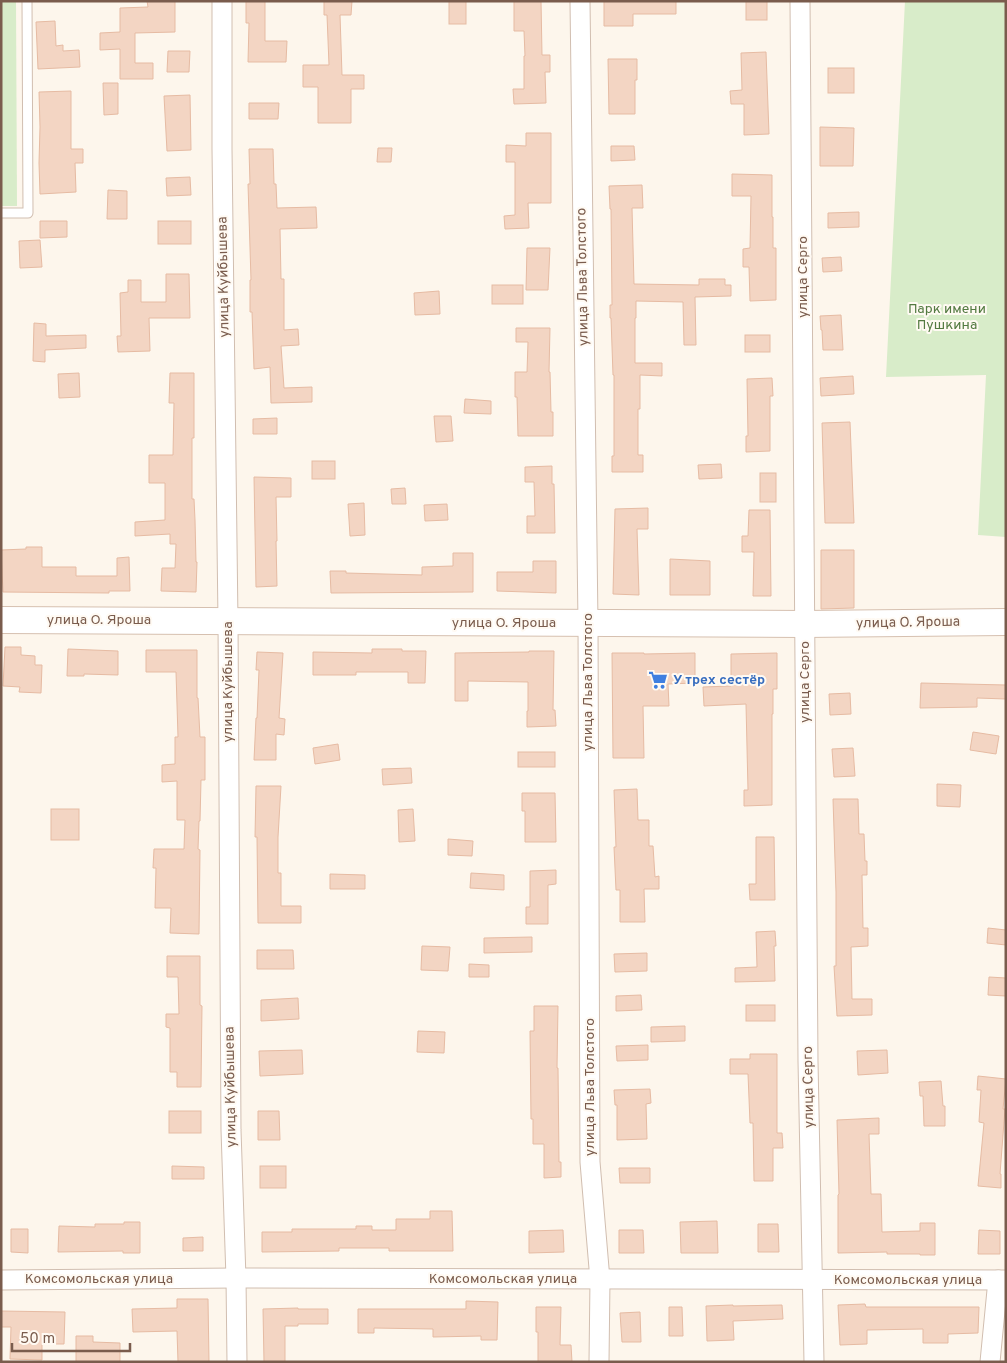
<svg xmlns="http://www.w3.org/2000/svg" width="1007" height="1363" font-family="Overpass,sans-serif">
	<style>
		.green { fill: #d8ecc9 }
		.building { fill: #f3d5c3; stroke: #e6bba3 }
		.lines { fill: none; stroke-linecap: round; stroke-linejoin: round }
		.service-casing { stroke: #d1beb0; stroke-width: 11 }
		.minor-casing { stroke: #d1beb0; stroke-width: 21 }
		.secondary-casing { stroke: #d6c0b0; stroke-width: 28 }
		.service { stroke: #fff; stroke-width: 9 }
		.minor { stroke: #fff; stroke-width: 19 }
		.secondary { stroke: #fff; stroke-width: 26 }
		.labels { text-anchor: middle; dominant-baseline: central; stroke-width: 4; stroke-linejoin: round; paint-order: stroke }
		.street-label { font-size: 14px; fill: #7a5c4d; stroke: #fffaf3 }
		.park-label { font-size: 14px; fill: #537a41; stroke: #fffaf3 }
		.shop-label { font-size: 14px; font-weight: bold; fill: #366cbe; stroke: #fffaf3; text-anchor: start }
	</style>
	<rect width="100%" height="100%" fill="#fdf6ec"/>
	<g class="green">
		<polygon points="1,1 16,1 17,206 1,206"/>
		<polygon points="905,1 1006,1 1006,537 978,535 986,375 886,377"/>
	</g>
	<g class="building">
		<polygon points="147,1 175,1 175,32 135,33 135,63 153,63 153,79 120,79 120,49 100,50 100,33 120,32 120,8 148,7"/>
		<polygon points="246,1 265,1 265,41 287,41 286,62 248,62 249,23 246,23"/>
		<polygon points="324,1 352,1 351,15 340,15 342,75 364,75 364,89 351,89 351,123 318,123 318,87 303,87 303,65 329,65 327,15 324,15"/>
		<rect x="449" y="1" width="17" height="23"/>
		<polygon points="514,1 541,1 542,55 550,55 550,72 545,72 546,103 514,104 513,89 524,89 524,56 525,56 524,31 514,31"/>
		<polygon points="604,1 676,1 676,14 633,14 633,26 604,26"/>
		<rect x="746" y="1" width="21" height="19"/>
		<polygon points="55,21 56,46 63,45 63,51 79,50 80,67 38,69 36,22"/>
		<polygon points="168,51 190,51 189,72 167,72"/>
		<polygon points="766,52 769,134 744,135 744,104 731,104 730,91 742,90 741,53"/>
		<polygon points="608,59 637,59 637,80 635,80 635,114 609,114"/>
		<rect x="828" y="68" width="26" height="25"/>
		<polygon points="103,83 118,83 118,114 104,115"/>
		<polygon points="71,91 71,149 83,149 83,163 75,163 76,192 40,194 39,163 40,127 39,92"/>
		<polygon points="190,95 191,150 167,151 164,96"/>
		<polygon points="249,103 279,103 278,119 249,119"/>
		<polygon points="820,127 854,128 853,166 820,166"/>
		<polygon points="526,133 551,133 551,203 528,203 529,228 505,229 504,216 515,215 515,162 506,162 506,145 526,146"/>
		<polygon points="611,146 634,146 635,160 611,161"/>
		<polygon points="378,148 392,148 391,162 377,162"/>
		<polygon points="249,149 273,149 274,184 276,184 277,208 316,207 317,228 280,229 281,279 284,279 284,330 298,329 299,345 281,346 284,388 312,387 312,402 271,403 270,367 254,369 252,312 250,312 250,280 251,280 248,184 250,184"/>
		<polygon points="732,174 772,175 772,217 773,217 773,248 776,248 776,300 750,301 749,267 743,267 743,249 750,248 751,196 732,196"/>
		<polygon points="190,177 191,195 167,196 166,178"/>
		<polygon points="642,185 643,208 632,208 634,284 699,285 699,279 725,279 725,285 731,285 731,296 695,297 696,345 684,345 683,302 636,301 636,318 635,318 635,363 662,363 662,376 640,375 640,409 638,409 638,455 643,455 643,472 612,472 612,456 614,456 614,375 613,375 611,318 610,318 610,305 612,305 611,209 610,209 609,186"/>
		<polygon points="108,190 127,191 127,219 107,219"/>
		<polygon points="859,212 859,227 828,228 828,213"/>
		<polygon points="40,221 67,221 67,237 40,238"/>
		<rect x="158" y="221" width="33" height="23"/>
		<polygon points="40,240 42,267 20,268 19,241"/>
		<polygon points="527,248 550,248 548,290 526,290"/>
		<polygon points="841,257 842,271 823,272 822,258"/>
		<polygon points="166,274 189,274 190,318 149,318 150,351 118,352 117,336 121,336 120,293 128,292 128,280 141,280 141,302 166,302"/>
		<rect x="492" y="285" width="31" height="19"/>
		<polygon points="439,291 440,314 415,315 414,293"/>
		<polygon points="841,315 843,350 823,350 822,330 821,330 820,316"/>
		<polygon points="34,323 46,324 46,336 86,335 86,348 45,350 45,362 33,361"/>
		<polygon points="516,328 550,328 549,372 550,372 551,412 553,412 553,436 518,436 517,397 515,397 515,372 527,372 528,342 516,342"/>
		<rect x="745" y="335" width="25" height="17"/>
		<polygon points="79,373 80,397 59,398 58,374"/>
		<polygon points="170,373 194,373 194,438 192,438 192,499 194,499 195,520 196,562 197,562 196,592 161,591 162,568 175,568 176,544 170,544 170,534 135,536 135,522 165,520 165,483 149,483 149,455 173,455 174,403 169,403"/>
		<polygon points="853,376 854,394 821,396 820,378"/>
		<polygon points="772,378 773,396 770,396 770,451 746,452 746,436 748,436 747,379"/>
		<polygon points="465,399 491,401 491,414 464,413"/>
		<polygon points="434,416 451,416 453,441 436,442"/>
		<polygon points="277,418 277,434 253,434 253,419"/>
		<polygon points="850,422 854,523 825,523 822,423"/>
		<rect x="312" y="461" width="23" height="18"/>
		<polygon points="721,464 722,478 699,479 698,465"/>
		<polygon points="552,466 552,484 554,484 555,533 527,533 527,516 535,516 534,482 525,482 525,467"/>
		<rect x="760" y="473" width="16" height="29"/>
		<polygon points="254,477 291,478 291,497 276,497 277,541 276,541 277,586 256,587"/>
		<polygon points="405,488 406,504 392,504 391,489"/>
		<polygon points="364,503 365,535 350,536 348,504"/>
		<polygon points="447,504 448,520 425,521 424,505"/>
		<polygon points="648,508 648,529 637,529 639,595 613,594 615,509"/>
		<polygon points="749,510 770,510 771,596 753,596 754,552 742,552 742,536 748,536"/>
		<polygon points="26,547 42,547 42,567 76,567 76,576 117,576 117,558 129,557 130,591 109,591 109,593 3,592 1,550 26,549"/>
		<polygon points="821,550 854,550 854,608 821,609"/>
		<polygon points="453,553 473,553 473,592 331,593 330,571 346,571 346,573 422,575 422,567 453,566"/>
		<polygon points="670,559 710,561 710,595 670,595"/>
		<polygon points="533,561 556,561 556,593 497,591 497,572 533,572"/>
		<polygon points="5,647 21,647 21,655 35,656 35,665 42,665 41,693 19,692 20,687 3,686"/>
		<polygon points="68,649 118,651 118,675 84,674 84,676 67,676"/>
		<polygon points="372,649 402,649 402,651 426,651 425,683 408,683 408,672 356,672 356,675 313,675 313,652 372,653"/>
		<polygon points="146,650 197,650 197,698 198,698 200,737 205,737 205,780 201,780 200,821 199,821 198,849 200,850 199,934 170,933 171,908 155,908 156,868 153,868 154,849 184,849 185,820 177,820 177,781 162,782 162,765 175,764 175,737 178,737 176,672 146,672"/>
		<polygon points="529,651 554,651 553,710 555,710 556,726 527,727 527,711 528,711 528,682 468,681 468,701 455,701 455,653 529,652"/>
		<polygon points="257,652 283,653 279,718 285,719 284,735 276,734 276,760 254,760 256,718 257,718 259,670 256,670"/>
		<polygon points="612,653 644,653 644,654 695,653 695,683 668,684 669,706 643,706 644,758 613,758"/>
		<polygon points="777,653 777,689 773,689 773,714 772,714 772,805 744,806 744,790 748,790 746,704 704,706 703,687 731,686 731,654"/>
		<polygon points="921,683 1006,685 1006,699 977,698 977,707 920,708"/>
		<polygon points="850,693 851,714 830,715 829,694"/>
		<polygon points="973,732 999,736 996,754 970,750"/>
		<polygon points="338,744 340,760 315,764 313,748"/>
		<polygon points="853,748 855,776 834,777 832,749"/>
		<rect x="518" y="752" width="37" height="15"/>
		<polygon points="411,768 412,783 383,785 382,769"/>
		<polygon points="937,784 961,785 960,807 937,806"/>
		<polygon points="256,786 281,786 278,837 278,873 281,873 281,906 301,906 301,923 258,923 257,837 255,837"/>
		<polygon points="637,789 638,820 649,820 649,846 653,846 655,877 659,876 659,889 644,889 645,922 620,922 620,890 616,890 614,847 616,847 614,790"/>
		<polygon points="522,793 555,793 556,842 525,842 525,811 522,811"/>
		<polygon points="833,799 858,799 859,834 864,834 865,861 867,861 867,875 862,875 863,928 868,928 868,946 851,947 852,999 872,999 872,1015 837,1016 834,966 836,966 836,892"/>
		<rect x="51" y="809" width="28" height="31"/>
		<polygon points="413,809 415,841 399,842 398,810"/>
		<polygon points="756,837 774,837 775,900 750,900 749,884 756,884"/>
		<polygon points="448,839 473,841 472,856 448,855"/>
		<polygon points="556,870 556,884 548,885 548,924 526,924 526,907 530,907 530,871"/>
		<polygon points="471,873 504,875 504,890 470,888"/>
		<polygon points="330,874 365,875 365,889 330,889"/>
		<polygon points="988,928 1006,930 1006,945 987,943"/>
		<polygon points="775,931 776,946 774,946 775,981 735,982 735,968 757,967 756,932"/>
		<polygon points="532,937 532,952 484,953 484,938"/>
		<polygon points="422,946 450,947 448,971 421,970"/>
		<polygon points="257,950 293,950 294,969 257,969"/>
		<polygon points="647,953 647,971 615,972 614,954"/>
		<polygon points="167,956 200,956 200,1005 202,1006 201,1087 177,1087 177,1072 170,1072 170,1028 166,1027 166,1014 179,1014 178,977 167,977"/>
		<polygon points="469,964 489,965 489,977 469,977"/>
		<polygon points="989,977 1006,978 1006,996 988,995"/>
		<polygon points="641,995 642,1010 616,1011 616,996"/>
		<polygon points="298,998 299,1019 261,1021 261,1000"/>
		<rect x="746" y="1005" width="29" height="16"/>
		<polygon points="534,1006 558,1006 557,1068 558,1068 559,1162 561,1162 561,1177 544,1178 544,1144 533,1144 533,1119 531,1119 530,1031 534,1031"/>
		<polygon points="685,1026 685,1041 651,1042 651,1027"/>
		<polygon points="418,1031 445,1032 444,1053 417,1052"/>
		<polygon points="648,1045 648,1060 617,1061 616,1046"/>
		<polygon points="302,1050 303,1074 260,1076 259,1051"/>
		<polygon points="887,1050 888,1073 858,1075 857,1051"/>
		<polygon points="750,1054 777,1054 777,1133 782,1133 783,1148 773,1148 773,1181 754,1181 753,1123 750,1123 748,1074 730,1074 730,1059 750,1059"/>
		<polygon points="978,1076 1006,1079 1003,1109 1005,1109 1000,1174 1001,1174 1001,1188 978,1186 984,1123 979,1122 981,1090 977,1090"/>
		<polygon points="941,1081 943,1106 945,1106 945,1126 924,1126 923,1096 920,1096 919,1082"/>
		<polygon points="650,1089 651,1103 646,1104 647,1139 617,1140 617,1105 615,1105 614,1090"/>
		<rect x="169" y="1111" width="32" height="22"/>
		<polygon points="258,1111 279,1111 280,1140 258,1140"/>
		<polygon points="879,1118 879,1134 869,1134 871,1194 881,1194 882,1232 920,1231 920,1223 935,1223 935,1255 920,1255 920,1254 887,1254 887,1252 838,1253 838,1195 839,1194 837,1120"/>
		<polygon points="172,1166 204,1167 204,1179 172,1179"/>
		<rect x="260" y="1166" width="26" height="22"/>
		<polygon points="619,1168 650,1168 650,1183 620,1183"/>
		<polygon points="430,1211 452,1211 453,1251 389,1251 389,1248 339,1248 339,1251 262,1252 262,1232 292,1232 292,1229 356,1229 356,1226 372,1226 372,1230 396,1230 396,1219 430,1219"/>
		<polygon points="717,1221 718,1253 681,1253 680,1222"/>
		<polygon points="124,1222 140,1222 140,1253 123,1253 123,1251 58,1252 59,1226 95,1227 95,1224 124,1224"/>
		<polygon points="758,1224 778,1224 779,1252 758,1252"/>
		<polygon points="11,1229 28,1229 28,1253 11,1252"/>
		<polygon points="563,1230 564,1252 529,1253 529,1231"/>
		<polygon points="619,1230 643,1230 644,1253 619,1253"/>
		<polygon points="979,1230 1000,1231 1000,1254 978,1254"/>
		<polygon points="203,1237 203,1251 183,1251 183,1238"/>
		<polygon points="177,1299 208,1299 209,1362 178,1362 177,1331 133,1332 132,1309 177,1308"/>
		<polygon points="466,1301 498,1302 497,1340 481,1340 481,1336 433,1337 433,1329 374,1328 374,1333 358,1333 358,1309 466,1309"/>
		<polygon points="865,1304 866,1307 979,1307 978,1333 948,1334 948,1343 923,1343 923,1329 867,1330 867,1344 840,1345 838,1305"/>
		<polygon points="733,1305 733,1306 782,1305 783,1319 733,1321 734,1340 707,1341 706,1306"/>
		<polygon points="536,1307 561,1307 560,1345 571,1345 572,1362 538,1362 538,1332 536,1332"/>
		<polygon points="669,1307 682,1307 683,1336 669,1336"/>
		<polygon points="298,1308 298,1309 328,1309 328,1324 298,1324 298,1326 285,1326 285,1362 264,1362 263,1309"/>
		<polygon points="1,1311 65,1312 64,1344 42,1344 42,1360 10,1359 11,1327 1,1327"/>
		<polygon points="640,1312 641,1342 622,1342 620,1313"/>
		<polygon points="76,1336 93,1336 93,1342 120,1343 120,1362 76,1362"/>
	</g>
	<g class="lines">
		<g class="service-casing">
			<polyline id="service" points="1,213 28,213 27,1"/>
		</g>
		<g class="minor-casing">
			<g id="minor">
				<polyline points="222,1 222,149 228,621 231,1130 236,1278 237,1362"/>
				<polyline points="580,1 588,623 590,1162 600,1280 599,1362"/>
				<polyline points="800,1 808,1061 814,1362"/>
				<polyline points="1,1280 236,1278 1006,1280"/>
				<polyline points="990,1362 998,1280"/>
			</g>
		</g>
		<g class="secondary-casing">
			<polyline id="secondary" points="1,620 804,624 1006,622"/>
		</g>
		<use href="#service" class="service"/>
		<use href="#minor" class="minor"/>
		<use href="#secondary" class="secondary"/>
	</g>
	<defs>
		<g id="supermarket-bare" transform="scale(1.5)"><path d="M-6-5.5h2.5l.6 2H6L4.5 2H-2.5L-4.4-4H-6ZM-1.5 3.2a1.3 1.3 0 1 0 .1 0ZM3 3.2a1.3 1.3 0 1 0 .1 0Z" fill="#3f7fe0" stroke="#fffaf3" stroke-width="2.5" paint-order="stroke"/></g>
	</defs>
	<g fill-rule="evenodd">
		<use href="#supermarket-bare" x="658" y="680"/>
	</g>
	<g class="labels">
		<g class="street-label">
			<text transform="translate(224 277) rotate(-91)">улица Куйбышева</text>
			<text transform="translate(583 277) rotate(-91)">улица Льва Толстого</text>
			<text transform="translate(803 277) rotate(-90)">улица Серго</text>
			<text x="99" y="620">улица О. Яроша</text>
			<text x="504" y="623">улица О. Яроша</text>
			<text transform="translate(908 623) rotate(-1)">улица О. Яроша</text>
			<text transform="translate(228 682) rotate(-90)">улица Куйбышева</text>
			<text transform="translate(588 682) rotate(-90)">улица Льва Толстого</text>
			<text transform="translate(805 682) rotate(-90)">улица Серго</text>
			<text transform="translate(231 1087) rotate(-91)">улица Куйбышева</text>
			<text transform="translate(590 1087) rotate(-90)">улица Льва Толстого</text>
			<text transform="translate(809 1087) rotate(-91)">улица Серго</text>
			<text x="99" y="1279">Комсомольская улица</text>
			<text x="503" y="1279">Комсомольская улица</text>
			<text x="908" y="1280">Комсомольская улица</text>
		</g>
		<g class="park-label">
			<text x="947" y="309">Парк имени<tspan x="947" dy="16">Пушкина</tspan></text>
		</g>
		<g class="shop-label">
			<text x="673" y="680">У трех сестёр</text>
		</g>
	</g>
	<rect width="1007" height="1363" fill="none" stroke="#7a5c4d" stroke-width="5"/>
	<path d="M12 1343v8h118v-8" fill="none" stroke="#7a5c4d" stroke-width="2.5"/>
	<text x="20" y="1343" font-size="15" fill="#7a5c4d" stroke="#fffaf3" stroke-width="4" paint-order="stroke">50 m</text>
</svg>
